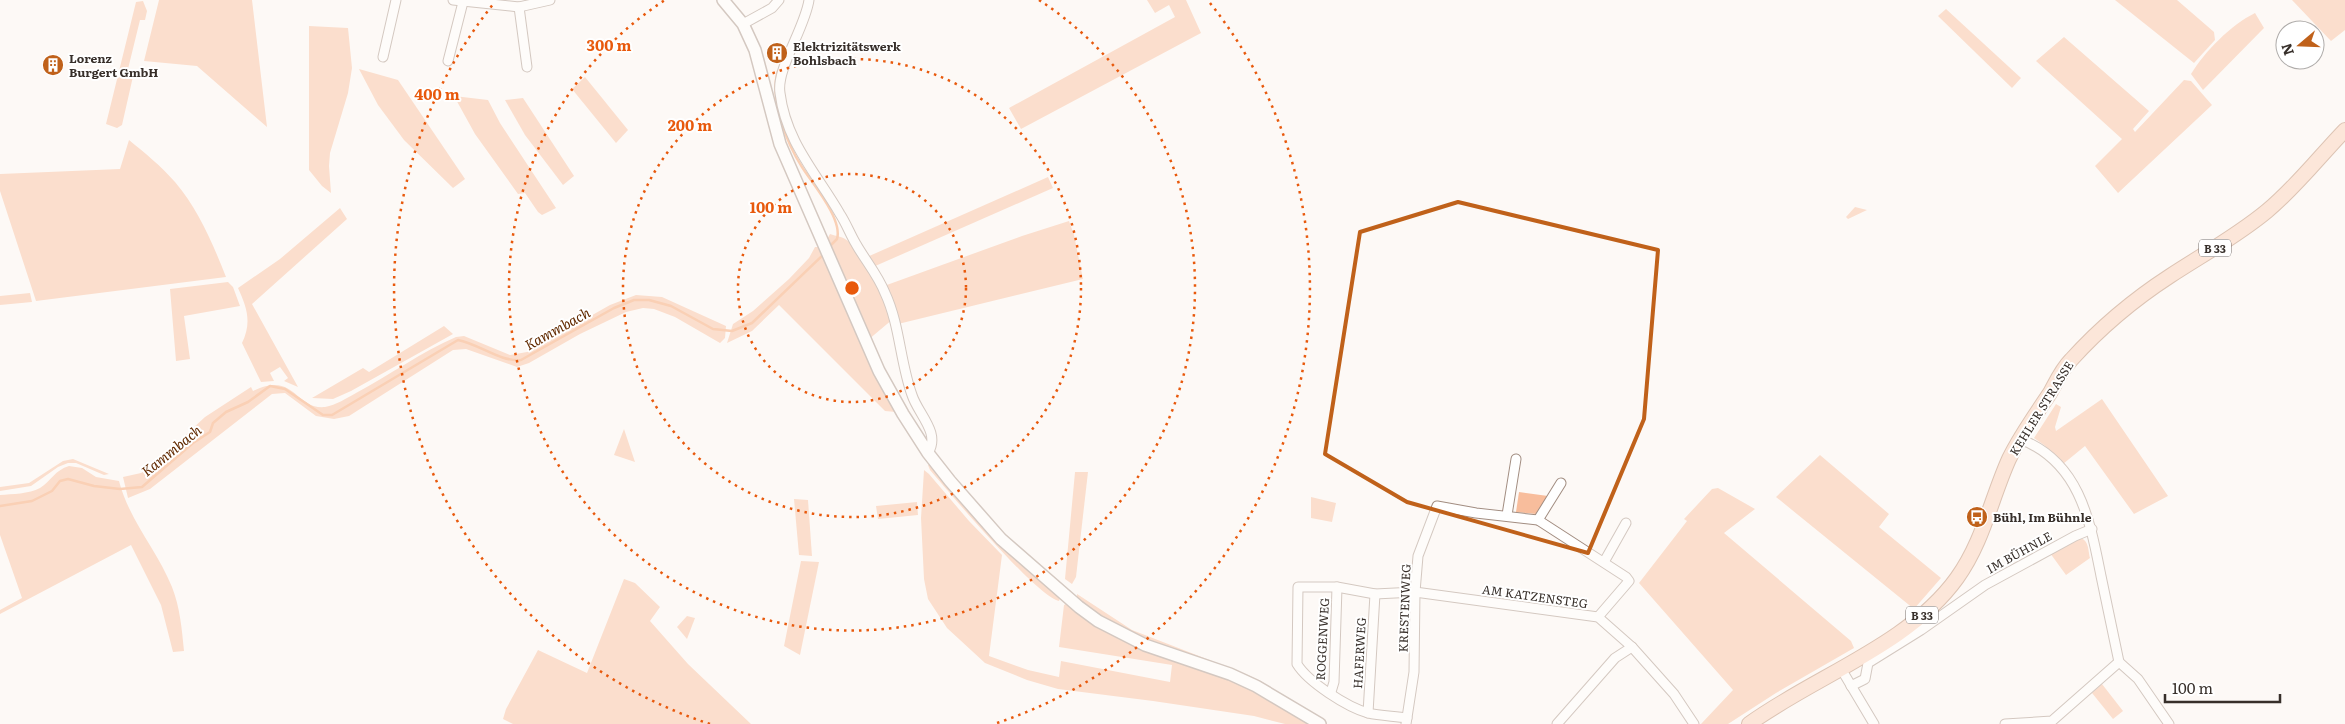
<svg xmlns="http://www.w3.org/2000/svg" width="2345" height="724" font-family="Literata,serif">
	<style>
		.green { fill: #f8bd9c }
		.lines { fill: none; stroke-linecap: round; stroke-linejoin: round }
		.stream { stroke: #f69d66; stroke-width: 2.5 }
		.minor-casing { stroke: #a28d81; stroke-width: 11 }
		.tertiary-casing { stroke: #a28d81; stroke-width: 14 }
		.primary-casing { stroke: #b58264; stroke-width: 16 }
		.minor { stroke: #fff; stroke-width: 9 }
		.tertiary { stroke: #fff; stroke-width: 11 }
		.primary { stroke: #fbcfb5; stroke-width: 14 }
		.marked { fill: none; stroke: #c0611a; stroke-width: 4; stroke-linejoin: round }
		.ring { fill: none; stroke: #e8590c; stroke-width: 2.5; stroke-dasharray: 2.5 5 }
		.labels { text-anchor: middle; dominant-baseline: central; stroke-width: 4; stroke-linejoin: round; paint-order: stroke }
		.shield { fill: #fff; stroke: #736d6a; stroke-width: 1 }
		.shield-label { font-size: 11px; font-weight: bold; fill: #372f2a }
		.poi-label { font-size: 12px; font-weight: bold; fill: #372f2a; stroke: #fff; text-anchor: start }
		.street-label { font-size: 12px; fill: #372f2a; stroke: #fff }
		.water-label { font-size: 14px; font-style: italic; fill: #622a00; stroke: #fff }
		.centre { fill: #e8590c; stroke: #fff; stroke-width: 2.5 }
		.ring-label { font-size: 15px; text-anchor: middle; font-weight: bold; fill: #e8590c; stroke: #fff; stroke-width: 4; stroke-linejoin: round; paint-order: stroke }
	</style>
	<rect width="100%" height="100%" fill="#fdf9f6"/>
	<g class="green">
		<polygon points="159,0 252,0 267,127 197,66 144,61"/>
		<polygon points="1147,0 1186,0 1201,33 1021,129 1009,108 1175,17 1169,5 1155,13"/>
		<polygon points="2115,0 2177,0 2214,32 2215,40 2194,63"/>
		<polygon points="2292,0 2345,0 2345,30 2331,41"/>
		<polygon points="143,1 147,11 145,20 140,20 128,69 134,72 122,125 117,128 106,124 136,2"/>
		<polygon points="1946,9 2021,78 2012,88 1938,16"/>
		<path d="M2255 13 2264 28 2203 90 2191 74C2205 51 2231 25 2255 13Z"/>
		<polygon points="309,26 348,28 352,68 348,93 330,153 329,166 331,193 322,186 309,170"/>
		<polygon points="2064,37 2149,111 2133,129 2135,132 2184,80 2191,81 2212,105 2118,193 2095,166 2122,139 2036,61"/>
		<polygon points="359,69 398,80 465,179 453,188 404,140 378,105"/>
		<polygon points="585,77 628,130 616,143 572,89"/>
		<polygon points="454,96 488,100 500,123 556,208 542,215 538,212 525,193 518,194 475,134"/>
		<polygon points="523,98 574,176 563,185 525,135 505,100"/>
		<path d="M129 140C145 153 161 166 175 182 198 209 213 244 226 277L36 301 0 191V174L120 169Z"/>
		<polygon points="1048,177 1053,188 873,267 867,257"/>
		<polygon points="1855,207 1867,210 1848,219 1846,217"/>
		<path d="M340 208 347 219 252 304 298 387 284 381 288 378 280 367 270 373 274 381 261 382 242 343C252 322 247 308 238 288L280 259Z"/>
		<polygon points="1069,221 1074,235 1083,279 898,324 884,286 1022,236"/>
		<path d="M830 234C836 236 844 237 848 241 868 256 883 296 893 319L868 340 826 241Z"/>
		<polygon points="815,247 821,247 896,412 885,411 779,305 752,331 727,343 733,324 753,311 789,279 809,258"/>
		<polygon points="228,282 233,287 240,306 184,316 190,359 176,361 170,289"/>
		<polygon points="30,293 32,302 0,305 0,296"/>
		<path d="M636 295 662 297 726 326 725 338 720 343 675 317 654 309 643 308 626 312 580 334 529 363 517 367 466 349 453 350 349 416 334 419 316 416 285 393 272 394 150 489 128 498 123 477 141 473 150 468 205 417 251 387 253 391C295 370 295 410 325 407 336 405 347 398 356 393 390 375 421 352 456 337L464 336 510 355 527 352 610 305Z"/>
		<polygon points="444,326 453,334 351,391 333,399 312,398 363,368 369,372"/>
		<polygon points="2102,399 2168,496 2134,514 2085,446 2063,464 2044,445 2034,438 2056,404 2061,407 2055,427 2056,431"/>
		<polygon points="624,429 635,462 614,455"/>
		<polygon points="1820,455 1889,514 1879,527 1941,578 1914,609 1776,497"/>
		<polygon points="73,459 109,474 104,475 76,463 68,463 58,467 31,486 0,491 0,487 29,483 63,461"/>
		<path d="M932 464 1061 596 1059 601C1037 597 949 492 930 470L928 465Z"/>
		<path d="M69 466 82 468 96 477 119 481C129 520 157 550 172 587 180 607 182 630 184 651L173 652 161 605 131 545 0 614V610L22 598 0 535V495C12 494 29 494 40 488 51 481 55 470 69 466Z"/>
		<polygon points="924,470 929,474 969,521 1002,555 989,656 1028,670 1059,677 1061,661 1170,682 1172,665 1059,647 1064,605 1069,602 1086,615 1231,678 1264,695 1311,724 1285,724 1254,716 1153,701 1058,689 1027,680 985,663 947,628 928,599 924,579 921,518"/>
		<polygon points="1075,472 1088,472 1076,577 1072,584 1065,579"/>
		<polygon points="1718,488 1755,509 1724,533 1851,641 1854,648 1776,693 1728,724 1701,724 1733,690 1639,583 1687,521 1684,519 1712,489"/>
		<polygon points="1519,492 1548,496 1536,514 1516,512"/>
		<polygon points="1311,497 1336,503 1332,522 1311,518"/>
		<polygon points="794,499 808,500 812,556 799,555"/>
		<polygon points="917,502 918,515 878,519 876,506"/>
		<path d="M2079 538C2089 539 2088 550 2090 558L2066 575 2050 553Z"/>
		<polygon points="801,561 819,562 800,655 784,646"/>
		<polygon points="624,579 635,583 660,607 650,621 688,664 751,724 513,724 503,719 506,709 538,650 587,673"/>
		<polygon points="1077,594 1132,630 1248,675 1264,683 1264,687 1153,644 1112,624 1077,600"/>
		<polygon points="687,616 695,618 687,639 677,627"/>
		<polygon points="2102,684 2123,711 2113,719 2092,693"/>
	</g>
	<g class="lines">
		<g class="stream">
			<path d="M778 71C769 98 787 144 802 167 812 183 843 219 837 239L830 246"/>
			<path d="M0 506 32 501 52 491 60 481 68 479 94 486 120 489 142 487 193 443 210 432 213 423 226 412 248 402 270 386 285 389 323 415H332L458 340C479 344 500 362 521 360L614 308 634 300H649L671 306 713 329 732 331 752 323 825 253"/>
		</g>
		<g class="minor-casing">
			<g id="minor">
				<polyline points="453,0 519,7 550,0"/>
				<path d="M809 0C805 28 776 69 780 93 786 142 817 174 840 214 846 223 850 234 856 244 865 260 878 275 885 293 900 325 900 362 912 395 918 414 941 433 928 453"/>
				<polyline points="519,7 527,67"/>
				<polyline points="743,24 772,8 779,0"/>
				<polyline points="383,57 396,0"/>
				<polyline points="448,61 463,2"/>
				<polyline points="1507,515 1516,459"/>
				<polyline points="1538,520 1561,483"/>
				<polyline points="1604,562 1626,523"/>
				<polyline points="2119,662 2138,679 2169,724"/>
				<polyline points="1840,667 1874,724"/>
				<polyline points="1851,686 1865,679 1868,663 1921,630 1985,585 2075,536 2092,529"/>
				<polyline points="1331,692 1334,682 1337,587"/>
				<polyline points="1368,713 1375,594"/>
				<path d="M1407 718C1395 716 1380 716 1368 713 1347 707 1308 682 1297 664L1298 587H1337L1375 594 1415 592 1598 617 1632 647 1674 694 1694 724"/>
				<polyline points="1406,724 1414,672 1415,592 1418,556 1437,506 1476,513 1538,520 1626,577 1629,581 1598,617"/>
				<polyline points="1557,724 1615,658 1632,647"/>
				<path d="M2005 724 2052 721 2119 662C2113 633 2107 605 2101 576 2090 521 2080 462 2020 439"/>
			</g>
		</g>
		<g class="tertiary-casing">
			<polyline id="tertiary" points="723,0 743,24 755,50 780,144 879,371 903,414 928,453 950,481 1001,539 1079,607 1098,621 1145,645 1230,674 1256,686 1320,724"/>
		</g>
		<g class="primary-casing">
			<path id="primary" d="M1749 724C1815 676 1909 645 1957 578 1983 542 1991 499 2009 459 2020 436 2036 414 2050 393 2056 382 2062 369 2071 360 2100 328 2133 300 2170 276 2202 255 2237 236 2267 211 2296 187 2319 157 2345 130"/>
		</g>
		<use href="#minor" class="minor"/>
		<use href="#tertiary" class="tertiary"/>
		<use href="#primary" class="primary"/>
	</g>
	<path d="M0 0H2345V724H0ZM1458 202 1658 250 1644 419 1588 553 1407 502 1325 454 1360 232Z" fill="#fdf9f6" fill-opacity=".55" fill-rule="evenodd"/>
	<path class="marked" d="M1458 202 1658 250 1644 419 1588 553 1407 502 1325 454 1360 232Z"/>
	<g class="ring">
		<circle cx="852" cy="288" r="114"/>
		<circle cx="852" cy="288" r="229"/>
		<path d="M1039 0A343 343 0 1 1 665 0"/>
		<path d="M710 724A458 458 0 0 1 494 3M1210 3A458 458 0 0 1 994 724"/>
	</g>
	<defs>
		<g id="building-disc" transform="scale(1.125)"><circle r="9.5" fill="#c0611a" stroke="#fff"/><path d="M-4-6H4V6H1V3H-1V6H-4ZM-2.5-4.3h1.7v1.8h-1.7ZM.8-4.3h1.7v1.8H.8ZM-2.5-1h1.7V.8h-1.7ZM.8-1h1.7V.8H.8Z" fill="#fff"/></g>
		<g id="bus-disc" transform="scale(1.125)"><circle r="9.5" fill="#c0611a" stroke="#fff"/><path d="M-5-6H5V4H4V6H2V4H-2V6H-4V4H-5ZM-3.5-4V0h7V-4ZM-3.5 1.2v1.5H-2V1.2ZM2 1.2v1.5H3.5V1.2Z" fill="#fff"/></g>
	</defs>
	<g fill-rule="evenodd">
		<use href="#building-disc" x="777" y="53"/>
		<use href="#building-disc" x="53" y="65"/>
		<use href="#bus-disc" x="1977" y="517"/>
	</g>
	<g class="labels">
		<g class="shield">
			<rect x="2199" y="239.5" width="32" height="17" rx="4"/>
			<rect x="1906" y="606.5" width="32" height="17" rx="4"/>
		</g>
		<g class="shield-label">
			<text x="2215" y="248">B 33</text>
			<text x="1922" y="615">B 33</text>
		</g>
		<g class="poi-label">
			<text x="793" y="46">Elektrizitätswerk<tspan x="793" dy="14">Bohlsbach</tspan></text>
			<text x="69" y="58">Lorenz<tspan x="69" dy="14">Burgert GmbH</tspan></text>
			<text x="1993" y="517">Bühl, Im Bühnle</text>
		</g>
		<g class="street-label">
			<text transform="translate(2041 408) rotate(-58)">KEHLER STRASSE</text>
			<text transform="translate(2019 552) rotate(-29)">IM BÜHNLE</text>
			<text transform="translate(1535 596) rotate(8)">AM KATZENSTEG</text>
			<text transform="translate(1404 608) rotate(-88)">KRESTENWEG</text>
			<text transform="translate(1322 639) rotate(-87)">ROGGENWEG</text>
			<text transform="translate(1359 653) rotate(-87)">HAFERWEG</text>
		</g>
		<g class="water-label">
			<text transform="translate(557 328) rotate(-29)">Kammbach</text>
			<text transform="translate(171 450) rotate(-39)">Kammbach</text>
		</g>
	</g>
	<circle cx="852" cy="288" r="8" class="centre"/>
	<g class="ring-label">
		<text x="609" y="51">300 m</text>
		<text x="437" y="100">400 m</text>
		<text x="690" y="131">200 m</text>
		<text x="771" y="213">100 m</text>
	</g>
	<g transform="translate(2300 45) rotate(251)"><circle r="24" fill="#ffffff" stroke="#afacaa"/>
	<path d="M0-4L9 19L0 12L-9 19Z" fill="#c0611a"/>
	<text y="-8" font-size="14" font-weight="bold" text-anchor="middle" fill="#372f2a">N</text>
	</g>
	<path d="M2165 694v8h115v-8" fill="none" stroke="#372f2a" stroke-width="2.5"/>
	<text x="2172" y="694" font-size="15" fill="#372f2a" stroke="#ffffff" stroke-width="4" paint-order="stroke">100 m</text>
</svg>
